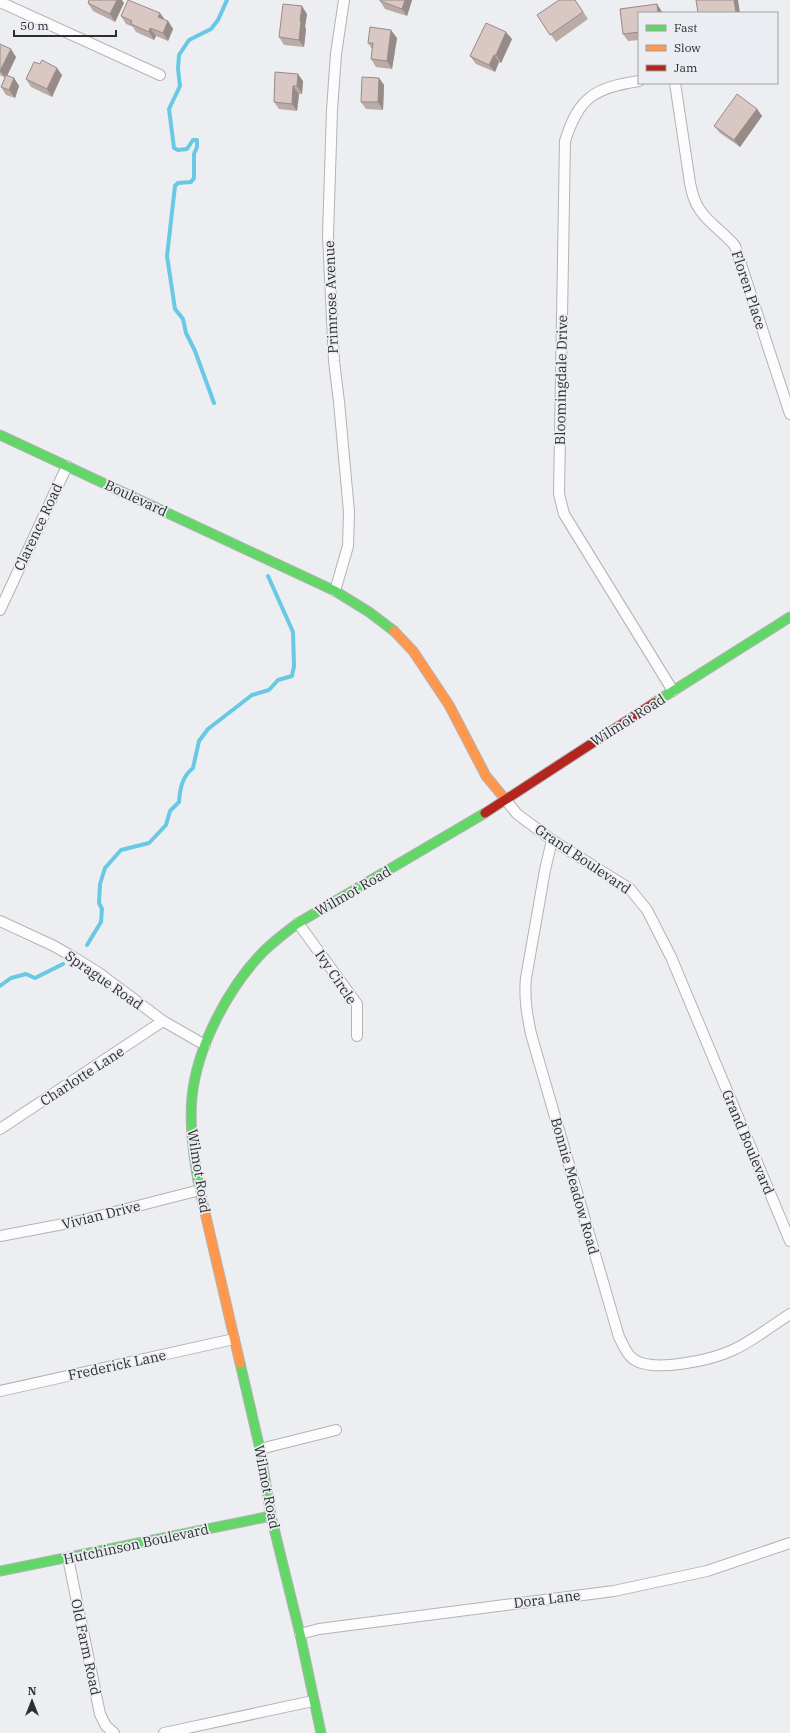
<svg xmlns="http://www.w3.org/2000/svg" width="790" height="1733" font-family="'IBM Plex Serif',serif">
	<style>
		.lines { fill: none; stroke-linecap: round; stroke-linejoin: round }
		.stream { stroke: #69c8e4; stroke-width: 4 }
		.street-casing { stroke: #b2b3b5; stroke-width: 12 }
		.fast-casing { stroke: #b2b3b5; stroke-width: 11 }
		.slow-casing { stroke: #b2b3b5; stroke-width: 11 }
		.jam-casing { stroke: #b2b3b5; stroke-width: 11 }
		.street { stroke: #fcfcfd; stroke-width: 10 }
		.fast { stroke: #63d668; stroke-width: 9 }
		.slow { stroke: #ff974d; stroke-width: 9 }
		.jam { stroke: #b3261e; stroke-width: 9 }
		.wall { fill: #baaba7 }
		.shaded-wall { fill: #978b88 }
		.building { fill: #d8c7c2; stroke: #978b88 }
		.labels { text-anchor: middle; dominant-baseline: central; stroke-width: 3.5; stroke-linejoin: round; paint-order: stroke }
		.street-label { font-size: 14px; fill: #2d2e30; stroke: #ebedf2 }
	</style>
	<rect width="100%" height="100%" fill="#eceef1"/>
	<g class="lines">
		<g class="stream">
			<polyline points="214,403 195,351 186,333 183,319 175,309 167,256 175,186 178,183 191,182 194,178 194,154 197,147 197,140 193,140 187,149 178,150 174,148 169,109 180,86 178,69 179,55 189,40 211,29 218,20 227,0"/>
			<path d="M87 945 101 922 102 909 99 903 100 884 105 868 121 850 149 843 166 825 170 811 179 802C180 788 182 777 193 768L199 741 208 729 252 695 269 690 278 680 292 676 294 666 293 632 268 576"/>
			<polyline points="0,986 11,978 26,974 35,978 63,964"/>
		</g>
		<g class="street-casing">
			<g id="street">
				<polyline points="0,2 160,75"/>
				<path d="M639 81C594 88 579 97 565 141L559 494 564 514 673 691"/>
				<path d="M675 83 690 183C692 193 694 202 700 210 709 224 725 233 735 246L790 414"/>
				<polyline points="335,591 348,546 349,512 339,402 334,361 328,235 332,110 336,54 344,0"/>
				<polyline points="0,610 67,466"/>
				<polyline points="505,799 517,814 552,840 630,889 647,910 671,957 790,1241"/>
				<path d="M552 840 545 870 526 978C524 998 527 1014 531 1034L619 1337C623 1344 626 1353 632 1358 650 1374 712 1360 733 1350 753 1341 771 1326 790 1314"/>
				<polyline points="0,921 54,946 75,958 99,973 163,1021 205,1045"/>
				<polyline points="298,923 357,1004 357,1036"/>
				<polyline points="0,1129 163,1021"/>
				<polyline points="0,1236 79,1221 200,1190"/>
				<polyline points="0,1391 234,1339"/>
				<polyline points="260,1449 336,1430"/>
				<polyline points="68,1558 100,1714 106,1726 114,1733"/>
				<polyline points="300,1634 319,1629 614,1591 707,1571 790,1543"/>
				<polyline points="164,1733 313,1701"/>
			</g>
		</g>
		<g class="fast-casing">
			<g id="fast">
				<polyline points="0,435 335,591 369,612 394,631"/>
				<polyline points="654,703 790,617"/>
				<path d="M200 1191C194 1161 189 1128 192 1097 197 1047 228 988 263 952 274 941 286 932 298 923L485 813"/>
				<polyline points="240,1363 260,1449 271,1516 300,1634 321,1733"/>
				<polyline points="0,1571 271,1516"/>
			</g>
		</g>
		<g class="slow-casing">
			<g id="slow">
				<polyline points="394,631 413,651 449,705 486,776 505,799"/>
				<polyline points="200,1191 240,1363"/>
			</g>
		</g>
		<g class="jam-casing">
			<polyline id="jam" points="485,813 654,703"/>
		</g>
		<use href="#street" class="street"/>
		<use href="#fast" class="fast"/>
		<use href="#slow" class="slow"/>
		<use href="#jam" class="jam"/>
	</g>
	<g class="wall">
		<polygon points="412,0 407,16 385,9 380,1"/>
		<polygon points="575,0 588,19 556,42 537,15"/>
		<polygon points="88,3 124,3 115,22 93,11"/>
		<polygon points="657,4 662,12 663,13 639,13 639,40 628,41 623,34 620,9"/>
		<polygon points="307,14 305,27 306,29 304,47 284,45 279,37"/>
		<polygon points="121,16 165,20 168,21 173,29 168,41 156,36 154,40 136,32 133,27 126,24"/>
		<polygon points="397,38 392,69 376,67 371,59 372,49 368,43"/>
		<polygon points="512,39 501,63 499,62 495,72 476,64 470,56"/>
		<polygon points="0,44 16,57 7,76 14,78 19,86 15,98 6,95 1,87 5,78 0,75"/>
		<polygon points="40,64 62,75 52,97 31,87 26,79"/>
		<polygon points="275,72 303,81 302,94 299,94 297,111 279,109 274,102"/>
		<polygon points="379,78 384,85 383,110 366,109 361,102"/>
		<polygon points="757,109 762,116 740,147 720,133 714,126"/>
	</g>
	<g class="shaded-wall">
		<polygon points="117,0 122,0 124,3 115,22 110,14"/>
		<polygon points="405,0 412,0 407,16 402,9"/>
		<polygon points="734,0 738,0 740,13 736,13"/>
		<polygon points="657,4 662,12 663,13 658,13"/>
		<polygon points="302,6 307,14 305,27 306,29 304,47 299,40 300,21"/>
		<polygon points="160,13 165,20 158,17"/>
		<polygon points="168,21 173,29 168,41 163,33"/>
		<polygon points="150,28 156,36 154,40 149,32"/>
		<polygon points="391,30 397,38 392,69 387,61"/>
		<polygon points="506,32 512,39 501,63 496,55"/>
		<polygon points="11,49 16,57 6,78 0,71"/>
		<polygon points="494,55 499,62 495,72 489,65"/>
		<polygon points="57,68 62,75 52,97 47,89"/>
		<polygon points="298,74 303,81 302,94 297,86"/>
		<polygon points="14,78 19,86 15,98 9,90"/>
		<polygon points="379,78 384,85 383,110 378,102"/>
		<polygon points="293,86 299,94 297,111 292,104"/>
		<polygon points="757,109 762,116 740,147 734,140"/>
	</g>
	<g class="building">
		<polygon points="89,0 117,0 110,14 88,3"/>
		<polygon points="128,0 160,13 158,17 168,21 163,33 150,28 149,32 131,24 132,21 121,16"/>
		<polygon points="380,0 405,0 402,9 380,1"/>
		<polygon points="559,0 575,0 583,12 550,35 537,15"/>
		<polygon points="696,0 734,0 736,13 698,13"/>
		<polygon points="283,4 302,6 300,21 301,22 299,40 279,37"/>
		<polygon points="657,4 658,13 639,13 639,32 623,34 620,9"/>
		<polygon points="486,23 506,32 496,55 494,55 489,65 470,56"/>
		<polygon points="370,27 391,30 387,61 371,59 373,43 368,43"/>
		<polygon points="0,44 11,49 0,71"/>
		<polygon points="42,60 57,68 47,89 26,79 34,62 40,64"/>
		<polygon points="275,72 298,74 297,86 293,86 292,104 274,102"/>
		<polygon points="6,75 14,78 9,90 1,87"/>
		<polygon points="362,77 379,78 378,102 361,102"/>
		<polygon points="737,94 757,109 734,140 714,126"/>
	</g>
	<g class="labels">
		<g class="street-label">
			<text transform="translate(749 290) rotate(72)">Floren Place</text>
			<text transform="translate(331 297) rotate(-92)">Primrose Avenue</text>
			<text transform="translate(561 380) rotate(-89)">Bloomingdale Drive</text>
			<text transform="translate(136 498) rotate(25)">Boulevard</text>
			<text transform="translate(38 527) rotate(-65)">Clarence Road</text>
			<text transform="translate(628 720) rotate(-32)">Wilmot Road</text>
			<text transform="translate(583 859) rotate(34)">Grand Boulevard</text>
			<text transform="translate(353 891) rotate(-30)">Wilmot Road</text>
			<text transform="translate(336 977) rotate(56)">Ivy Circle</text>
			<text transform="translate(104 980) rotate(35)">Sprague Road</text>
			<text transform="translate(82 1076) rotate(-33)">Charlotte Lane</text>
			<text transform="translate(748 1142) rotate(67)">Grand Boulevard</text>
			<text transform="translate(199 1171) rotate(81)">Wilmot Road</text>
			<text transform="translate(575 1186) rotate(74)">Bonnie Meadow Road</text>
			<text transform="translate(101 1215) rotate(-14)">Vivian Drive</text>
			<text transform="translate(117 1365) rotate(-12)">Frederick Lane</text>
			<text transform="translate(267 1487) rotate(79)">Wilmot Road</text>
			<text transform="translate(136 1544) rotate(-12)">Hutchinson Boulevard</text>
			<text transform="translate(547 1599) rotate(-7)">Dora Lane</text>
			<text transform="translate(86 1647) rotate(78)">Old Farm Road</text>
		</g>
	</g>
	<rect x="638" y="12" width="140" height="72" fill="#ebedf2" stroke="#9fa1a4"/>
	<rect x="646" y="25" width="20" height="6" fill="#63d668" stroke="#9fa1a4"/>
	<text x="674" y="32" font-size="12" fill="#2d2e30">Fast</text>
	<rect x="646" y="45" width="20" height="6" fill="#ff974d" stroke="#9fa1a4"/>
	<text x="674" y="52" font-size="12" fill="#2d2e30">Slow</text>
	<rect x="646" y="65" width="20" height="6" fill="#b3261e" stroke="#9fa1a4"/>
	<text x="674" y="72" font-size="12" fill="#2d2e30">Jam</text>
	<g transform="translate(32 1701)" stroke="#ebedf2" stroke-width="3" paint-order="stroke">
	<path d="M0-3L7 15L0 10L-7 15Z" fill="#2d2e30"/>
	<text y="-6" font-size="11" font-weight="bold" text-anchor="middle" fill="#2d2e30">N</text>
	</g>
	<path d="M14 30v6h102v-6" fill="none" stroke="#2d2e30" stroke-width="2"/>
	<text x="20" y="30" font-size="12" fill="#2d2e30" stroke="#ebedf2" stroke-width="3" paint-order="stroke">50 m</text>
</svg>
